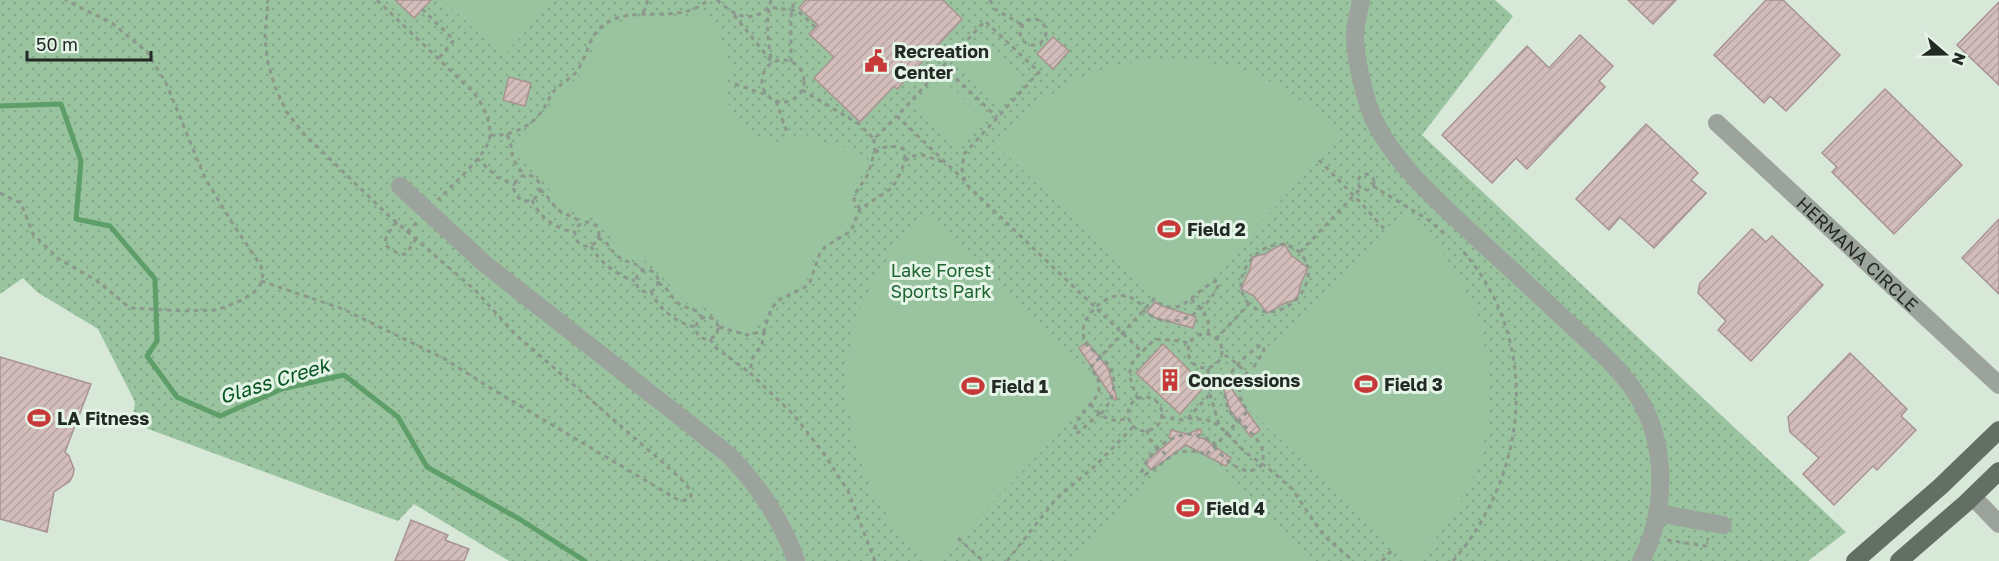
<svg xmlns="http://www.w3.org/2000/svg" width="1999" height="561" font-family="'Golos Text',sans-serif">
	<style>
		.grass { fill: url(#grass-dots) }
		.pitch { fill: #99c49f }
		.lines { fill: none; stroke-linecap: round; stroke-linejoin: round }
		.stream { stroke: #5d9e69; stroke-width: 5 }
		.building { fill: url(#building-hatch); stroke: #a89391; stroke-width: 1.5 }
		.path { stroke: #8c988d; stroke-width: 3; stroke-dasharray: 4.5 4.5; stroke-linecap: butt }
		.minor { stroke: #9ca39d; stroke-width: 18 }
		.major { stroke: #636f65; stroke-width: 18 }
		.labels { text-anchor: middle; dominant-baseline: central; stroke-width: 6; stroke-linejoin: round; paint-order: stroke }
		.poi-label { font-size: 18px; font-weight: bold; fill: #232924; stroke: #e4f4e6; text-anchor: start }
		.street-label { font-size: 18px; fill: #232924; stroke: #e4f4e6 }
		.park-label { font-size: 18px; fill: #1d632f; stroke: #e4f4e6 }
		.water-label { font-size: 20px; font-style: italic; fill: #065421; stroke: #e4f4e6 }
	</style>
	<defs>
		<pattern id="grass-dots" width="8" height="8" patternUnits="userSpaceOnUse" patternTransform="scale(1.5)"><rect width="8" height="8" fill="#99c49f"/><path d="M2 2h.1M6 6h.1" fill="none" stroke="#84a889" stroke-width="1.8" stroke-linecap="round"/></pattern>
		<pattern id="building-hatch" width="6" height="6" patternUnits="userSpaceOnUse" patternTransform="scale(1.5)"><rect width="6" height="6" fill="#d3bdba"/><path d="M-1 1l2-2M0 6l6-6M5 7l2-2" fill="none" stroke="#b5a2a0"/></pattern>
	</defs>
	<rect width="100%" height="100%" fill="#d7e7d8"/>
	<polygon class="grass" points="0,0 1495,0 1513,16 1422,135 1846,532 1808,561 509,561 414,504 398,521 132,423 135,402 98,329 37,292 23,278 0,294"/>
	<g class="pitch">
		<polygon points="443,0 554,0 503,56"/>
		<path d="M702 10 714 19 721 45 732 67 725 82 724 96C729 102 730 110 734 117 744 132 760 136 774 142L784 141 801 133 828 144 851 148 868 160C866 173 856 181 852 192 848 204 856 216 848 228 842 238 827 238 819 248 810 257 813 271 806 281 798 291 783 290 775 299 764 309 764 330 746 331 732 331 727 318 717 311 704 302 687 309 676 295 668 286 667 272 656 265 647 259 635 261 626 256 611 248 611 231 600 221 589 211 573 215 562 207 551 200 550 187 543 177 533 165 509 162 518 140 523 130 535 127 542 119 548 112 550 103 556 96 562 87 573 83 579 75 597 54 591 30 623 21 652 12 671 26 702 10Z"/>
		<polygon points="979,36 1026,79 1001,105 955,62"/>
		<path d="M1152 60C1177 60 1202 60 1227 66 1271 75 1311 105 1342 136L1190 297C1180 306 1172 308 1160 301L993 142C1028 110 1064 80 1110 67 1124 63 1139 62 1152 60Z"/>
		<polygon points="940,77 986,120 962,147 915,104"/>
		<path d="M925 214 1093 374C1098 383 1098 389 1093 398L936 561H931C922 553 912 546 904 537 857 484 834 394 855 325 868 283 894 245 925 214Z"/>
		<path d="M1403 215C1413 224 1425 232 1434 243 1477 293 1497 360 1487 426 1485 435 1485 444 1482 453 1470 493 1445 531 1416 561H1408L1244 405C1239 395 1239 390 1245 380Z"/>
		<polygon points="1184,451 1200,454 1308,561 1071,561 1176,453"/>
	</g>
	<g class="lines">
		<polyline class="stream" points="0,106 61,104 81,161 76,219 110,226 155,279 157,341 147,356 177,397 220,416 282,389 344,375 398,417 427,467 521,520 585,561"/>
	</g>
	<g class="building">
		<polygon points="395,0 431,0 414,18"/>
		<polygon points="806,0 943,0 962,19 897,89 894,86 860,122 814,78 834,57 809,34 818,25 799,8"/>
		<polygon points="1628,0 1676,0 1653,24"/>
		<polygon points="1766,0 1783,0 1840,55 1786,111 1770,96 1764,103 1714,55"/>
		<polygon points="1999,2 1999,85 1957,45"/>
		<polygon points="1580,35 1613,66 1599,81 1605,87 1527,169 1516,158 1492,183 1442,135 1527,46 1549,68"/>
		<polygon points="1053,37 1069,51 1053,69 1037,54"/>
		<polygon points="509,77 531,83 525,106 503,100"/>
		<polygon points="1885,89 1962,165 1894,234 1832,172 1837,167 1822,153"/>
		<polygon points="1646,124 1698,173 1691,180 1706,193 1654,248 1620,217 1609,230 1576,199"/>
		<polygon points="1999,219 1999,294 1962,258"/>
		<polygon points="1752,229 1766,242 1772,236 1823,285 1751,361 1718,330 1726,321 1698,293 1700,283"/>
		<polygon points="1284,243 1291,255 1308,268 1301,283 1297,300 1287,302 1267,313 1254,296 1241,289 1250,269 1252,257 1265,254"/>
		<polygon points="1155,302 1162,306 1196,317 1193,328 1156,318 1147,312"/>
		<polygon points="1087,342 1108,368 1117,399 1114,400 1079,348"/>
		<polygon points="1163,344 1205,386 1180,414 1136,373"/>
		<polygon points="1850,353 1907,409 1901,416 1916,430 1877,470 1873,466 1834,505 1803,474 1819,458 1790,432 1788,417"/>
		<polygon points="0,357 91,384 65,452 69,456 74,469 73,475 70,481 54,492 47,532 0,519"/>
		<polygon points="1224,378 1260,430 1251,437 1230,410 1221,379"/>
		<polygon points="1200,429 1202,432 1197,437 1204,439 1231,458 1226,466 1186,445 1151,470 1145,462 1173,439 1169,438 1171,430 1187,434"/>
		<polygon points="411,520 448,535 445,540 469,549 464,561 395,561"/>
	</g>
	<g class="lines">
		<g class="path">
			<path d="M377 0 472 91C483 103 495 128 488 143 482 159 450 187 438 200"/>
			<path d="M717 0C734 15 749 25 769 7L798 11 815 27"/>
			<path d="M771 0C765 20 768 43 772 63"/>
			<polyline points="990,0 995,9 1022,25"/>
			<polyline points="422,9 454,40 439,58"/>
			<polyline points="643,13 648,0"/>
			<polyline points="734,15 771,61"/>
			<circle cx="1033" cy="32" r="13"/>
			<circle cx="783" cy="81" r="21"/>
			<polyline points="791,62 791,17 794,0"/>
			<polyline points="943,66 997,117"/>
			<polyline points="735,84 764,94"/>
			<polyline points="802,90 859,124 874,139 897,116"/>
			<polyline points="776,101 787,133"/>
			<path d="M490 135C509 137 531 127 542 111 547 105 549 97 554 91 562 82 575 77 580 66 587 54 589 39 599 29 629 0 677 28 708 0"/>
			<path d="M507 135C513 145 510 149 513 158 515 164 521 169 523 175"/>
			<polyline points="874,139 875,152"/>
			<polyline points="477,158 497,177 515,185"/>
			<polyline points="1319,160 1362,204 1387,232"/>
			<circle cx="1366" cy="182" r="8"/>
			<circle cx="527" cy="188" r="13"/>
			<polyline points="965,181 897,116 985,21 1039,72 964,154 962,170 966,184 1142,352"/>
			<polyline points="1373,186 1427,219 1446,235"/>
			<path d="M540 190C548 194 552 206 560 211 568 216 576 216 581 224"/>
			<polyline points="0,193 21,203 33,234 59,259 96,280 130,308 183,311 217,310 242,300 254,292 260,285 263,275 261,266 231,221 205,178 166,83 147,52 112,23 65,0"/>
			<path d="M532 200C539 217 557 230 575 232"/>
			<path d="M860 209 854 200C855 190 862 185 867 176 873 164 870 150 886 147 893 146 898 146 904 150L905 159"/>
			<path d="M397 222C390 231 378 243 392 250 398 253 400 255 406 254L416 239"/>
			<circle cx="587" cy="234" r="12"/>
			<polyline points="407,232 417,222"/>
			<path d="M598 238 605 241C611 249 615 256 624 260 632 264 637 263 643 270"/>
			<path d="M591 246C599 262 618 276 635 281"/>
			<polyline points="1300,252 1361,188"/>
			<circle cx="647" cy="281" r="11"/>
			<path d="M261 281 343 309 445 359 492 389 680 501C708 499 675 474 668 467L514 333 476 291 388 215 304 134 286 111 275 87 267 59 265 36 268 0"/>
			<path d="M658 283C668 286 670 297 678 303 686 310 698 307 702 318"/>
			<path d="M651 291C657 308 679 325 696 327"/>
			<path d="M1191 299C1203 310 1211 317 1208 335"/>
			<circle cx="707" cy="328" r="11"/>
			<polyline points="719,327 747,335 764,331 771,309 776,303 782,298 804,288 810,282 820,253 825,247 851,231 860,209 892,188 899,176 905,161 911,156 923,155 943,162"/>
			<polyline points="764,331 762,344 751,360 751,374 794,415 824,454 848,491 875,561"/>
			<circle cx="1205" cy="351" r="17"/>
			<polyline points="710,339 715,347 750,373"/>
			<path d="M1216 339 1249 304C1278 331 1327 283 1301 254 1273 223 1221 275 1249 304"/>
			<polyline points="1210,394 1219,425 1245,452 1268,468 1292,489 1324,536 1353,561"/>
			<circle cx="1145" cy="414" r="17"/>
			<path d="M1138 399C1122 365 1131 363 1155 339L1182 341 1189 344"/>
			<path d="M1090 404C1105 418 1108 424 1129 418"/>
			<path d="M1100 413 1078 433 1074 431C1079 405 1116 396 1090 368L1154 299C1181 322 1192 291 1216 281L1219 284C1205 314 1173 335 1143 310"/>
			<path d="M1101 414C1115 398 1120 376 1104 360 1094 350 1083 347 1083 331 1084 313 1108 292 1126 296 1134 298 1140 303 1145 309"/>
			<polyline points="1161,417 1182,420 1188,418 1210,394 1211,381 1207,368"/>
			<polyline points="1188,418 1207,420 1218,425"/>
			<path d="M1238 422C1209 392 1233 363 1261 345L1263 346 1264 351 1253 368 1256 369"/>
			<path d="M1147 430C1148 442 1161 450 1169 457"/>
			<path d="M1216 445C1189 420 1152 443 1141 473L1145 475 1177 452 1200 451 1205 456 1248 411C1237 397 1237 388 1247 373L1229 357 1221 354"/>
			<path d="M1214 447C1225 458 1242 479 1260 467 1271 448 1251 433 1239 420"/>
			<polyline points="958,538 983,561"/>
			<polyline points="1667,540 1706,546 1708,538"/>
			<polyline points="1007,561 1056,499 1095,466 1134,426"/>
			<polyline points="1382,561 1394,548"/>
			<path d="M1453 561C1530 472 1542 338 1460 248"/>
		</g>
		<g class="minor">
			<path d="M1361 0C1359 12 1355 24 1355 36 1355 58 1365 100 1374 120 1397 167 1441 204 1478 239 1510 268 1541 297 1572 326 1595 347 1620 368 1637 395 1668 444 1667 511 1641 561"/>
			<path id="s1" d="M1717 123 1999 385"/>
			<path d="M400 186 485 264 729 455C759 486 782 520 796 561"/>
			<polyline points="1973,497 1999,524"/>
			<polyline points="1657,513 1723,525"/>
		</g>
		<g class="major">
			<polyline points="1855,561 1941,486 1999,430"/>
			<polyline points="1899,561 1966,503 1999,471"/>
		</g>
	</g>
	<defs>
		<g id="civic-bare" transform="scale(1.8)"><path d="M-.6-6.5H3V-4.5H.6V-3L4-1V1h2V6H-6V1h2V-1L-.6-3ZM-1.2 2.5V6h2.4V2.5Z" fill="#c73838" stroke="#e4f4e6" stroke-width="2.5" paint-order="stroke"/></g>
		<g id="stadium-bare" transform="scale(1.8)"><path d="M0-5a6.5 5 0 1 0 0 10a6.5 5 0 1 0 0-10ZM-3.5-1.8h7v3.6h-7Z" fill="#c73838" stroke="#e4f4e6" stroke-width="2.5" paint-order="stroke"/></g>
		<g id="building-bare" transform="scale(1.8)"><path d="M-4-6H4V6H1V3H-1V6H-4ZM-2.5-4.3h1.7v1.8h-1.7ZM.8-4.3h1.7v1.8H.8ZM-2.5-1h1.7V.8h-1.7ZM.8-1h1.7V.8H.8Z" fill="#c73838" stroke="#e4f4e6" stroke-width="2.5" paint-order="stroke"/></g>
	</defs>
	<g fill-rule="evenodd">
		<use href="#civic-bare" x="876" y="61"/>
		<use href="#stadium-bare" x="1169" y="229"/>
		<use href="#building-bare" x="1170" y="380"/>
		<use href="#stadium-bare" x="1366" y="384"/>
		<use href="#stadium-bare" x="973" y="386"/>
		<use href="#stadium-bare" x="39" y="418"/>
		<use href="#stadium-bare" x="1188" y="508"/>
	</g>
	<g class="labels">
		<g class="poi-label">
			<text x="894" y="51">Recreation<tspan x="894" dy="21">Center</tspan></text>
			<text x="1187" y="229">Field 2</text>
			<text x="1188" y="380">Concessions</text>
			<text x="1384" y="384">Field 3</text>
			<text x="991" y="386">Field 1</text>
			<text x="57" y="418">LA Fitness</text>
			<text x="1206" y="508">Field 4</text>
		</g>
		<g class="street-label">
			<text stroke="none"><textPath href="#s1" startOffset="192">HERMANA CIRCLE</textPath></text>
		</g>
		<g class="park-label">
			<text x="941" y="270">Lake Forest<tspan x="941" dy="21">Sports Park</tspan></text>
		</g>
		<g class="water-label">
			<text transform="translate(274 380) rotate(-17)">Glass Creek</text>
		</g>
	</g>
	<g transform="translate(1945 54) rotate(110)" stroke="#e4f4e6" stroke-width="4.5" paint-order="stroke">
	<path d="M0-4.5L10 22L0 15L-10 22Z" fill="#232924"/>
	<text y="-9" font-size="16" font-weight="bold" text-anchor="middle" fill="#232924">N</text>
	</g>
	<path d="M27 51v9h124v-9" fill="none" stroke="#232924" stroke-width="3"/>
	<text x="36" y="51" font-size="18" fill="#232924" stroke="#e4f4e6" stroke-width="4.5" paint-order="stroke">50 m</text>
</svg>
